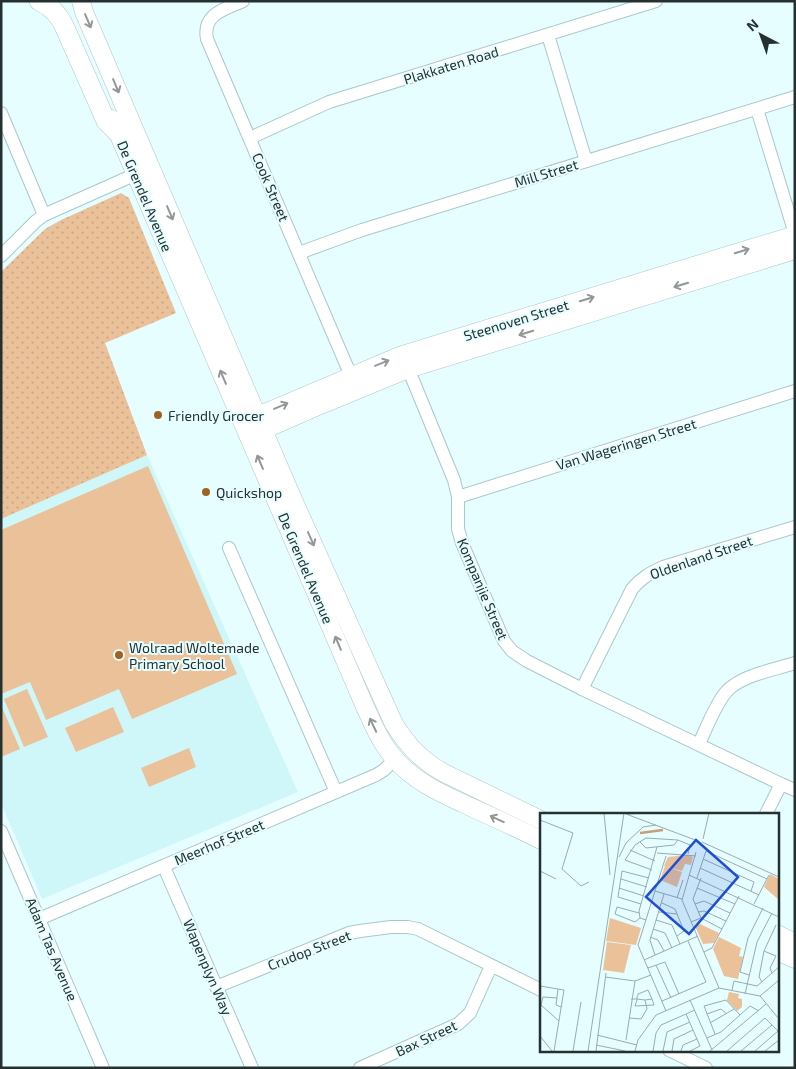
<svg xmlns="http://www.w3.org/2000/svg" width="796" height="1069" font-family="'Exo 2',sans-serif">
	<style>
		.built { fill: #cff7f9 }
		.park { fill: url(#park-dots) }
		.pitch { fill: #eac199 }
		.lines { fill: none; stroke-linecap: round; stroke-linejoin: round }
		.street-casing { stroke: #aac7c9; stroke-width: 14 }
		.secondary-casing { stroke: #aac7c9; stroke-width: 19 }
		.primary-casing { stroke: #aac7c9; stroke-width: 20 }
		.street { stroke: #fff; stroke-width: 12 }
		.secondary { stroke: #fff; stroke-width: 18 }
		.primary { stroke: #fff; stroke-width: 19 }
		.oneway { stroke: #929898 }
		.poi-dot { fill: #9d6421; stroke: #e6feff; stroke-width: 2 }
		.labels { text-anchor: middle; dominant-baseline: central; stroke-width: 4; stroke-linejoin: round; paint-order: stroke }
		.street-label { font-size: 14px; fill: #253131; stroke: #e6feff }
		.poi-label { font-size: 14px; fill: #253131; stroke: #e6feff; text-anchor: start }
		.inset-river { fill: none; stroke: #c79e76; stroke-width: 2.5 }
		.inset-road { fill: none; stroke: #99acad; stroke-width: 1 }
		.view { fill: #1d4ed8; fill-opacity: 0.15; stroke: #1d4ed8; stroke-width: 2.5 }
		.inset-edge { fill: none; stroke: #253131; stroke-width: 2.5 }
	</style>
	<defs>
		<pattern id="park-dots" width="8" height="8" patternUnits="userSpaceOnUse" patternTransform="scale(1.25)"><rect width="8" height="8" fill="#eac199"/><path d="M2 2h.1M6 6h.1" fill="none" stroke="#c9a684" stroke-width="1.8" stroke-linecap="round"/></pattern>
	</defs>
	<rect width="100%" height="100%" fill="#e6feff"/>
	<polygon class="built" points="147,455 298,792 42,899 1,803 1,519"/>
	<polygon class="park" points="121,193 129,198 176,313 105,343 147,455 1,519 1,272 45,229 61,220"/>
	<g class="pitch">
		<polygon points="148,466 237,674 132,719 119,689 46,720 30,682 1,694 1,530"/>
		<polygon points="27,689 48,737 24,747 4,699"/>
		<polygon points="1,705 20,749 1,757"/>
		<polygon points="113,707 124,732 76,752 65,728"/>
		<polygon points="189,748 196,767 149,787 141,768"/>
	</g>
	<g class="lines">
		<g class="street-casing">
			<g id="street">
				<path d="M243 1C225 9 202 14 207 39L354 383"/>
				<polyline points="548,35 586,161"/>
				<polyline points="757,109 795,234"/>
				<polyline points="1,113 44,215"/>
				<polyline points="250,138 329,102 656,1"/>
				<polyline points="299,253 362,230 795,97"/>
				<polyline points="1,256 36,221 44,215 143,171"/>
				<polyline points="405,361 454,480 458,497 458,529 462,543 504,641 512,651 527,661 582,689 781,784"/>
				<polyline points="458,497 795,391"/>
				<polyline points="229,548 336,792"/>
				<path d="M582 689 632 589C641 578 650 573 663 567L795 527"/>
				<path d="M699 744C706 729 715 705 726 692 741 675 774 670 795 663"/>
				<polyline points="766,814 781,784 795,790"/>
				<polyline points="1,831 103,1068"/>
				<polyline points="164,867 252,1068"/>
				<polyline points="39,919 376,775 384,770 395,759"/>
				<polyline points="216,987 349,933 360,931 391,927 408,927 418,929 541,990"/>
				<polyline points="669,1050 706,1068"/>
				<polyline points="360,1068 458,1024 470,1013 491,966"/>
			</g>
		</g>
		<g class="secondary-casing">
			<g id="secondary">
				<path d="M81 1 84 12 291 495 394 724C408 746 421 760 444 773L541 820"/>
				<path d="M112 119 363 702C372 722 380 742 394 758 415 783 447 796 475 809 497 819 519 829 541 840"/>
				<polyline points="248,420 402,355 795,235"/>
				<polyline points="254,434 311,409 408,369 795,250"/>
				<polyline points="777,934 795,943"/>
				<polyline points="777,951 795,959"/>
			</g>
		</g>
		<g class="primary-casing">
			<path id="primary" d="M39 1C52 7 59 15 65 28L106 121 117 132"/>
		</g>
		<use href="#street" class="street"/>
		<use href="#secondary" class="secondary"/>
		<use href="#primary" class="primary"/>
	</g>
	<defs><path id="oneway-shaft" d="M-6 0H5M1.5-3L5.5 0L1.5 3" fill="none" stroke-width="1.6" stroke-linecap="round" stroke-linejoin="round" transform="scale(1.25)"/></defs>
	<g class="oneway">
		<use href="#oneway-shaft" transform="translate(88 21) rotate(67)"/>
		<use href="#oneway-shaft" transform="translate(116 86) rotate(67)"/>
		<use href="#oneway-shaft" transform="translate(170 213) rotate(67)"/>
		<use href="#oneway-shaft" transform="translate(742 251) rotate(-17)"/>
		<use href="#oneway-shaft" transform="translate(681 285) rotate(163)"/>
		<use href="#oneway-shaft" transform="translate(587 299) rotate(-17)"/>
		<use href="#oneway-shaft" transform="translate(526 333) rotate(163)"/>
		<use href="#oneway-shaft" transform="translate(382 363) rotate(-22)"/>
		<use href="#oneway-shaft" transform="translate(223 377) rotate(-113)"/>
		<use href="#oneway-shaft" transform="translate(281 406) rotate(-23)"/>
		<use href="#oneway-shaft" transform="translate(260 462) rotate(-113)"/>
		<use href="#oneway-shaft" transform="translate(311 539) rotate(66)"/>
		<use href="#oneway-shaft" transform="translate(338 643) rotate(-113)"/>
		<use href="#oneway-shaft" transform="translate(373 725) rotate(-115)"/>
		<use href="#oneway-shaft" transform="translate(497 819) rotate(-155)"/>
	</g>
	<g class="poi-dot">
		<circle cx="158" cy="415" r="5"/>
		<circle cx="206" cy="492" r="5"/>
		<circle cx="119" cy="655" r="5"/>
	</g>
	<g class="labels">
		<g class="street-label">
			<text transform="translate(451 65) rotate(-17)">Plakkaten Road</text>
			<text transform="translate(546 173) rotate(-17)">Mill Street</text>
			<text transform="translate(271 187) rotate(67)">Cook Street</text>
			<text transform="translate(145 196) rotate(67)">De Grendel Avenue</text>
			<text transform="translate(516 320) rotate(-17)">Steenoven Street</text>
			<text transform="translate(626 444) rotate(-17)">Van Wageringen Street</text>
			<text transform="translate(701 557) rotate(-19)">Oldenland Street</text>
			<text transform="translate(306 568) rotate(67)">De Grendel Avenue</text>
			<text transform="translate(483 589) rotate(67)">Kompanjie Street</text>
			<text transform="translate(219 842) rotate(-23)">Meerhof Street</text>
			<text transform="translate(52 949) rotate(67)">Adam Tas Avenue</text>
			<text transform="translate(309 950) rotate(-21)">Crudop Street</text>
			<text transform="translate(208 967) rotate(67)">Wapenplyn Way</text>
			<text transform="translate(426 1038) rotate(-25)">Bax Street</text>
		</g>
		<g class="poi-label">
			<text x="168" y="415">Friendly Grocer</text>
			<text x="216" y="492">Quickshop</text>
			<text x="129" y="647">Wolraad Woltemade<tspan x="129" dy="16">Primary School</tspan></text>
		</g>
	</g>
	<g transform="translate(540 813)">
		<rect width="239" height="239" fill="#e6feff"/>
		<path d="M230 61 239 66V87L224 74ZM70 105 101 115 96 132 66 128ZM179 124 201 135 199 143 203 144 198 166 184 163 173 136Z" fill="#eac199"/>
		<path d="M147 42 153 44 151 52 145 51 142 58 124 53 128 44ZM160 111 179 120 174 130 163 131 155 113ZM189 179 199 181 198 185 202 186V194L197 198 187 187Z" fill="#eac199"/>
		<path d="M125 53 142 59 137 74 120 67ZM67 129 91 132 84 160 63 157Z" fill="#eac199"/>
		<path class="inset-river" d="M100 20 123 17"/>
		<path class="inset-road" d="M64 0 70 62M86 1 158 28M88 1 104 0M0 7 33 20 22 56 41 73 49 69M163 26 169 0M100 29 106 35 134 32 138 27M162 29 239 64M90 37 115 48M156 39 142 87 179 175M117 40 156 43M79 44 86 30 103 14 116 12M163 46 214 69 211 78M160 55 219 82M112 57 85 47 95 32 106 25 138 27 150 32 148 41M0 58 16 66M149 62 239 104M157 65 166 38 227 66M161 65 153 86 161 105M81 66 107 74M79 75 104 83M157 75 195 91M115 78 142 86M137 85 143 67M122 90 135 96 144 118 137 123M101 91 78 84 82 58 109 65M155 91 164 88 190 100M214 91 229 62M119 99 137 101M158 99 164 98 186 108M99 100 77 94 75 101 95 109 100 105M106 107 100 105 99 98 117 34M116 107 132 112 140 131M151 109 161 105 182 116M113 116 125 120 132 135M110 124 118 127 124 138M224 138 236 143 230 155 232 160M164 139 172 135 199 83M115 142 110 127 124 81M104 147 158 123M116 152 131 185M108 155 125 149 139 181M209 162 200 159 208 125 223 95M65 164 95 168 111 162M222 169 219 164 224 138 236 112M0 173 24 177 14 238M18 176 16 192 21 194M192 177 194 168 217 173 239 154M205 181 217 129 232 100M220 183 239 206M17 185 3 184 1 192 19 208M91 186H97L105 187 112 186 114 192 95 193 97 187V184L98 182V181L108 177 112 186M150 187 172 237M122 188 166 169 148 128M126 198 98 132 126 43M146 201 160 233 150 238M167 201 181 196 187 201M89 205 101 206 107 196 105 187M170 210 194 196M175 221 164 193 186 187 200 202M57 222 97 232M0 223 12 238M167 225 181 219 210 193 219 198M86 227 95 168M56 232 85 238M33 238 41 189M48 238 84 0M56 238 66 160M95 238 98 227 116 202 179 175 220 183 239 167M113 238 116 220 121 212 155 197M123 238 127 219 150 209M132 238 134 226 153 217M141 238 143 232 157 226M170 238 226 191M187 238 225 205 238 218M201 238 232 212M215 238 238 218M225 238 239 227"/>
		<path class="view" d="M156 27 198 64 149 121 106 84Z"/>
		<rect width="239" height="239" class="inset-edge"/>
	</g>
	<rect width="796" height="1069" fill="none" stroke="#253131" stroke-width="5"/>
	<g transform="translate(761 35) rotate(319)" stroke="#e6feff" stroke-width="4" paint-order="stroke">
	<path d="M0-4L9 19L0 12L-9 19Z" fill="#253131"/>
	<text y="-8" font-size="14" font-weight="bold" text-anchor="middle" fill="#253131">N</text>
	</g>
</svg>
